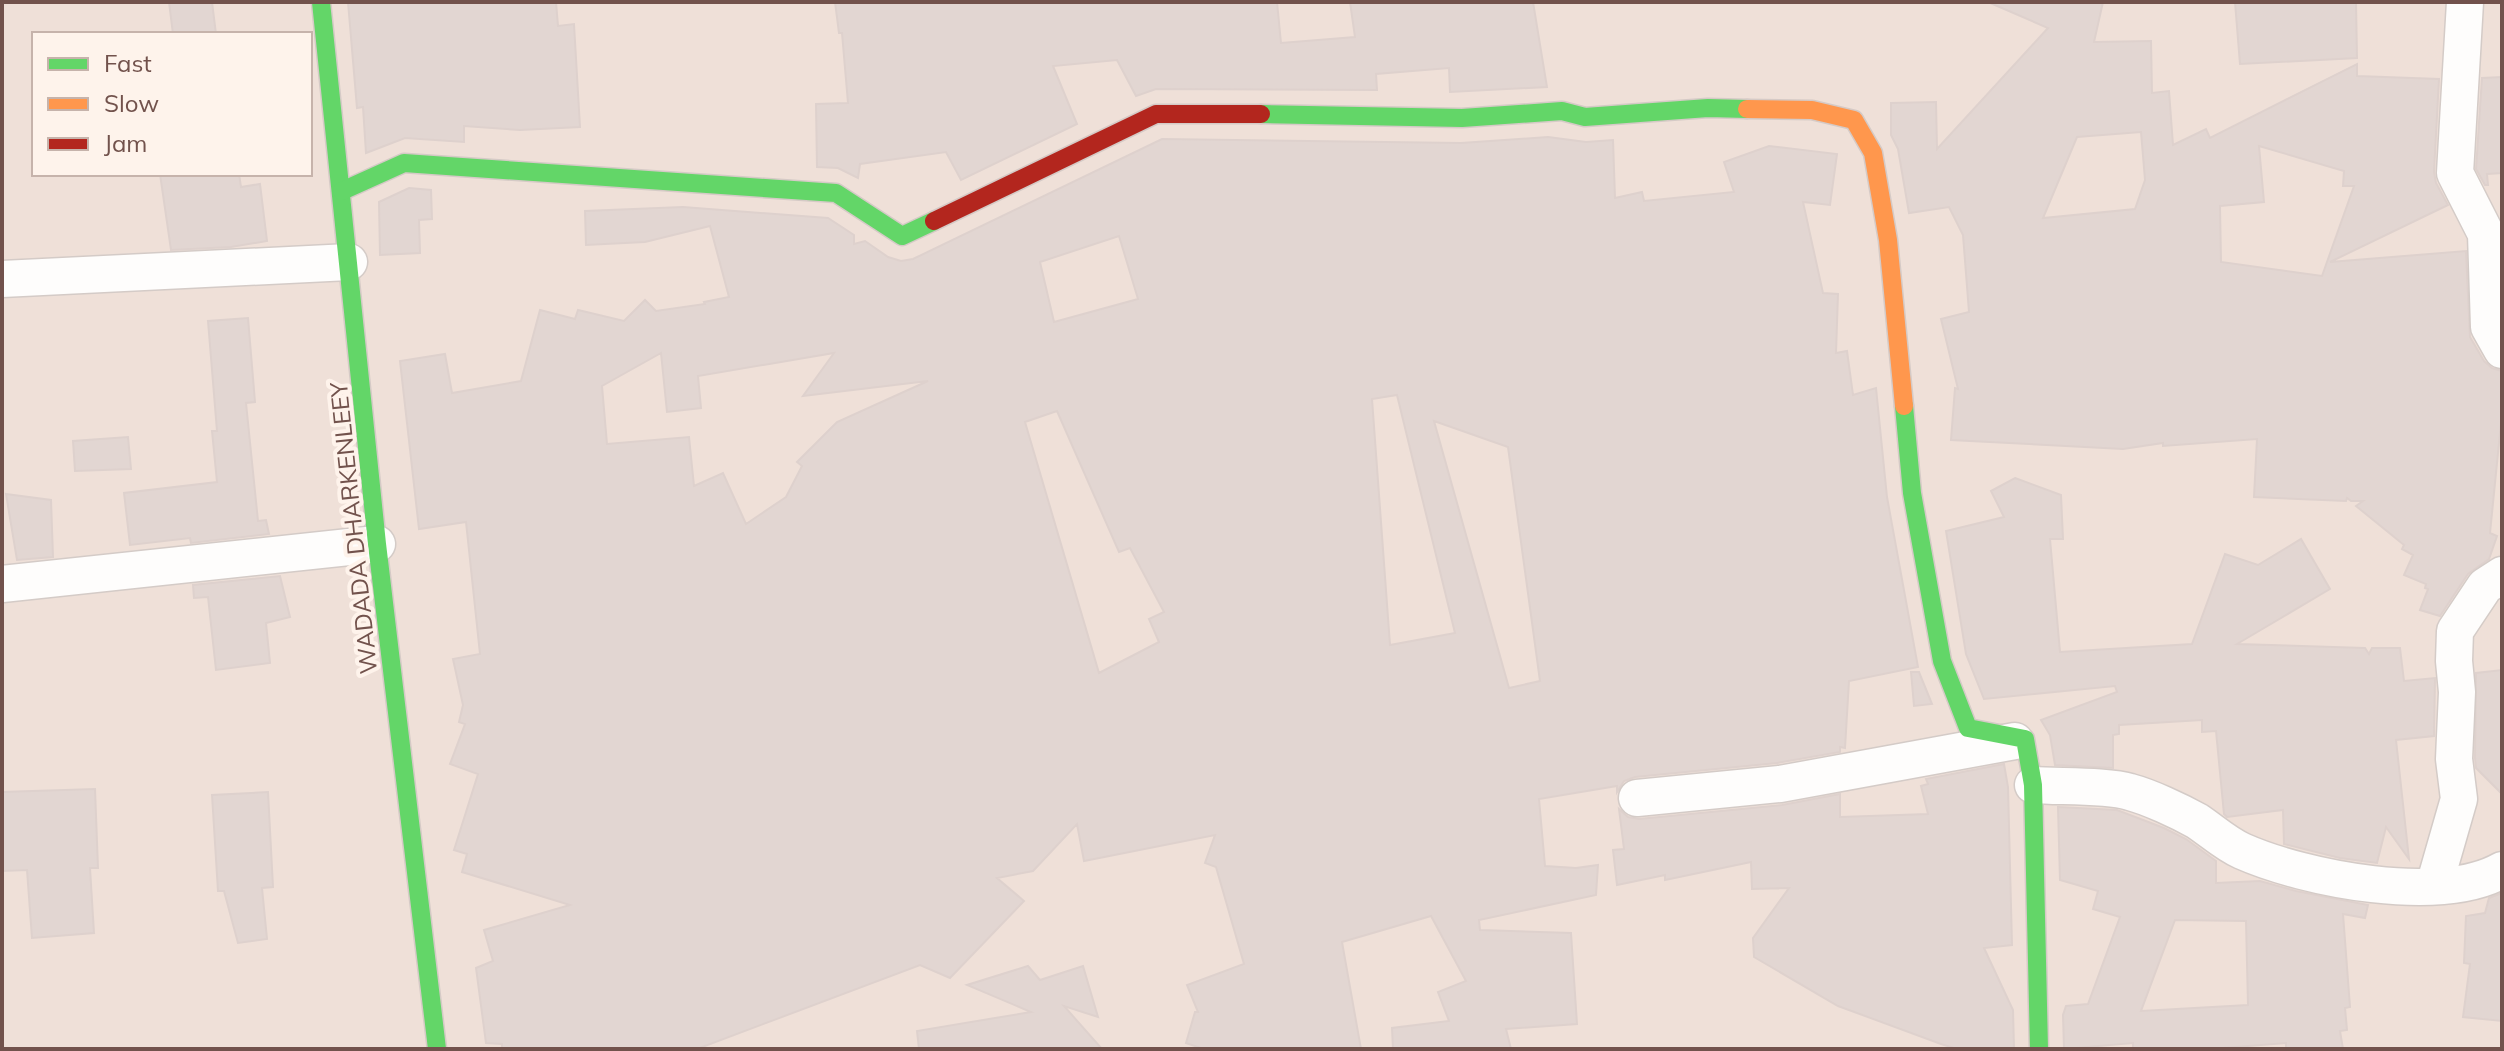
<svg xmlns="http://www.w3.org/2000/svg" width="2504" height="1051" font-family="Mulish,sans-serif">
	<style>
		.residential { fill: #efe0d8; fill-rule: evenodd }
		.building { fill: #e2d6d2; stroke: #ded1cd; stroke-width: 2; fill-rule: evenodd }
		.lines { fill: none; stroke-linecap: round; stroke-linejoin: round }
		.street-casing { stroke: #d4cbc7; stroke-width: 39 }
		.fast-casing { stroke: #d5cac6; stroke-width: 21 }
		.slow-casing { stroke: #d5cac6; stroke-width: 21 }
		.jam-casing { stroke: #d5cac6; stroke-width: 21 }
		.street { stroke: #fefdfc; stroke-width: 36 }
		.fast { stroke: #63d668; stroke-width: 18 }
		.slow { stroke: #ff974d; stroke-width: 18 }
		.jam { stroke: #b3261e; stroke-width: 18 }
		.labels { text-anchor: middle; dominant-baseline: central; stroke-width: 8; stroke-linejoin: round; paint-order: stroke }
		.street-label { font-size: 24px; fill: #72524c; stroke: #fef3eb }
	</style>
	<rect width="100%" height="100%" fill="#f6efea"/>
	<path class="residential" d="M2 2H2502V1049H2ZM34 34H310V174H34Z"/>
	<g class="building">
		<polygon points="169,2 212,2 216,34 173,34"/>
		<polygon points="348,2 556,2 558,26 574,24 580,127 520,130 464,126 464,142 405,138 366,153 363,107 357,108"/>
		<polygon points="835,2 1277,2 1281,43 1355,37 1350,2 1533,2 1547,87 1450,92 1449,68 1376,74 1377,90 1156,89 1136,96 1117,60 1053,66 1077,124 961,180 946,152 860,164 858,178 838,168 817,167 816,104 848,103 842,33 839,33"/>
		<path d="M1988 2H2103L2094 42 2151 41 2152 93 2169 91 2173 145 2206 129 2210 138 2357 64V76L2439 79 2434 172 2436 183 2448 205 2330 262 2466 251 2470 337 2484 361 2492 368 2502 371V413L2490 533 2497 536 2489 559 2468 574 2440 616 2420 610 2428 589 2425 588 2426 584 2404 575 2413 555 2402 549 2404 545 2356 506 2363 501H2351L2347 498 2346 501 2254 497 2257 439 2163 446V443L2123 449 1951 440 1955 388 1958 389 1941 319 1969 312 1963 235 1949 207 1909 213 1898 149 1891 135V103L1936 102 1937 149 2048 28ZM2141 132 2145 180 2135 209 2043 218 2077 137ZM2259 146 2344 171 2343 186H2354L2322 276 2221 262 2220 206 2264 202Z"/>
		<polygon points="2235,2 2356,2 2357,58 2240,64"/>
		<polygon points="2502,77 2502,173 2487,174 2488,185 2485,185 2476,169 2482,78"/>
		<path d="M1548 137 1586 142 1613 140 1615 198 1642 192 1644 201 1734 192 1724 162 1769 146 1837 154 1830 205 1803 202 1823 293 1838 294 1836 353 1847 351 1853 395 1876 388 1887 497 1918 667 1849 681 1845 748 1840 747V752L1777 763 1635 777 1624 781 1617 792V786L1539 799 1545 866 1576 868 1598 865 1596 895 1479 920 1480 930 1571 933 1577 1024 1506 1029 1511 1049H1393L1392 1028 1449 1021 1438 992 1466 981 1431 916 1342 942 1361 1049H1204L1186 1043 1195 1012H1198L1187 985 1244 964 1216 867 1205 863 1215 835 1084 861 1077 824 1033 871 997 878 1024 901 950 978 920 965 697 1049H502V1044L486 1043 476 968 493 961 484 930 570 905 462 872 467 854 454 850 478 774 450 764 465 724 459 722 463 705 453 659 480 654 466 522 419 529 400 361 445 354 452 393 521 381 540 310 575 319 578 310 624 321 645 300 656 311 705 304 704 302 729 297 710 226 645 242 586 245 585 211 683 207 828 218 854 235V244L865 241 888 257 901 261 913 259 1162 139 1461 143ZM1119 236 1138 299 1054 322 1040 262ZM661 353 667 412 701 408 698 376 834 353 803 396 928 381 837 422 797 462 802 466 786 497 746 524 723 473 694 486 689 437 607 444 602 386ZM1397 395 1455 633 1390 645 1372 399ZM1057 411 1119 552 1130 548 1164 612 1149 619 1159 642 1099 673 1025 422ZM1434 421 1508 447 1540 681 1509 688Z"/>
		<polygon points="160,174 239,174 241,187 260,184 267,241 231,247 171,250"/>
		<polygon points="409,188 431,190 432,219 419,220 420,253 380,255 379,202"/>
		<polygon points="248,318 255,402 246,403 258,521 266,520 269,534 191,543 190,538 130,545 124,493 217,482 212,431 217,431 208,321"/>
		<polygon points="128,437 131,469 75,471 73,441"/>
		<polygon points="2015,478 2061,495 2063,539 2050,539 2060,652 2192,644 2225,554 2258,565 2301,539 2330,589 2237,644 2365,648 2369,654 2372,648 2400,648 2404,681 2435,678 2434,736 2396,740 2409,859 2386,827 2377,863 2340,858 2284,844 2283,810 2227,817 2224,814 2216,731 2202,732 2202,720 2119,725 2119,734 2113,735 2113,768 2055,765 2050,735 2041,720 2117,692 2115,686 1984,699 1966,654 1946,531 2004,517 1991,491"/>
		<polygon points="6,494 51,500 53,557 17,560"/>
		<polygon points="280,576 290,617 266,623 270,663 216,670 208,597 194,598 193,585"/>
		<polygon points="2502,670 2502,794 2476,768 2475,758 2476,673"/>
		<polygon points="1911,672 1919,672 1932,704 1914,706"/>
		<polygon points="2004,764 2008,787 2012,945 1984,948 2013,1010 2014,1049 1957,1049 1941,1044 1838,1006 1754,957 1753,938 1789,888 1752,889 1751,862 1665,880 1665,875 1617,885 1613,850 1624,849 1619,809 1628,817 1639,819 1782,805 1840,794 1840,817 1928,814 1921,786 1928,784 1926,779"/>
		<polygon points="95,789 98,868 90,868 94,933 32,938 27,870 2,871 2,792"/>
		<polygon points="268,792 273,887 262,888 267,939 238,943 224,891 218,891 212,795"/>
		<path d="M2058 807 2117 810 2164 828 2186 839 2216 861V883L2260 881 2296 891 2368 905 2365 918 2343 914 2350 1007 2345 1008 2347 1030 2340 1031 2343 1049H2286V1043L2210 1049H2133V1043L2064 1049 2063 1015 2066 1006 2088 1004 2120 917 2093 909 2098 891 2060 880ZM2175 920 2246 921 2248 1005 2141 1011Z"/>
		<polygon points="2502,893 2502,1021 2463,1017 2470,964 2464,963 2466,916 2485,913 2489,898"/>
		<polygon points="1028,966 1040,980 1083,966 1098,1017 1064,1006 1102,1049 919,1049 917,1031 1031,1012 967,985"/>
	</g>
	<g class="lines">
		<g class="street-casing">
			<g id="street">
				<polyline points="2465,2 2455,173 2486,234 2489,327 2502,350"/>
				<polyline points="2,279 349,262"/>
				<polyline points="2,584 377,544"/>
				<path d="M2033 785C2059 787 2107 785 2130 792 2149 797 2179 811 2197 821 2212 831 2226 844 2242 851 2305 879 2441 905 2502 870"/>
				<polyline points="1637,798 1780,784 2015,741"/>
				<polyline points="2434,886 2459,799 2454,759 2457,692 2454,661 2455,631 2485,586 2502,575"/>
			</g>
		</g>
		<g class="fast-casing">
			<g id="fast">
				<polyline points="321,2 377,544 437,1049"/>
				<polyline points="1261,114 1462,118 1562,111 1585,117 1708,108 1747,109"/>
				<polyline points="342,191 404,163 836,193 902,236 934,221"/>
				<polyline points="1904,406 1912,493 1942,661 1968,728 2025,739 2033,785 2039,1049"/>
			</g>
		</g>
		<g class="slow-casing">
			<polyline id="slow" points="1747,109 1812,110 1854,120 1873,153 1888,240 1904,406"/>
		</g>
		<g class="jam-casing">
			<polyline id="jam" points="934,221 1156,114 1261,114"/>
		</g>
		<use href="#street" class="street"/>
		<use href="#fast" class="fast"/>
		<use href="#slow" class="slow"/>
		<use href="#jam" class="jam"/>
	</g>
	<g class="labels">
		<g class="street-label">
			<text transform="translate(353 528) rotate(-96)">WADADA DHARKENLEEY</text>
		</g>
	</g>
	<rect width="2504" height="1051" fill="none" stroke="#72524c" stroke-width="8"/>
	<rect x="32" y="32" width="280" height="144" fill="#fef3eb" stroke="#c6b3ab" stroke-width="2"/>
	<rect x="48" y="58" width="40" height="12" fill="#63d668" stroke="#c6b3ab" stroke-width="2"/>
	<text x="104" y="72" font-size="24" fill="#72524c">Fast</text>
	<rect x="48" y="98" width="40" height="12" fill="#ff974d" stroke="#c6b3ab" stroke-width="2"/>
	<text x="104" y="112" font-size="24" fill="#72524c">Slow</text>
	<rect x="48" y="138" width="40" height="12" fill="#b3261e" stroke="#c6b3ab" stroke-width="2"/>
	<text x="104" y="152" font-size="24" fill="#72524c">Jam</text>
</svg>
